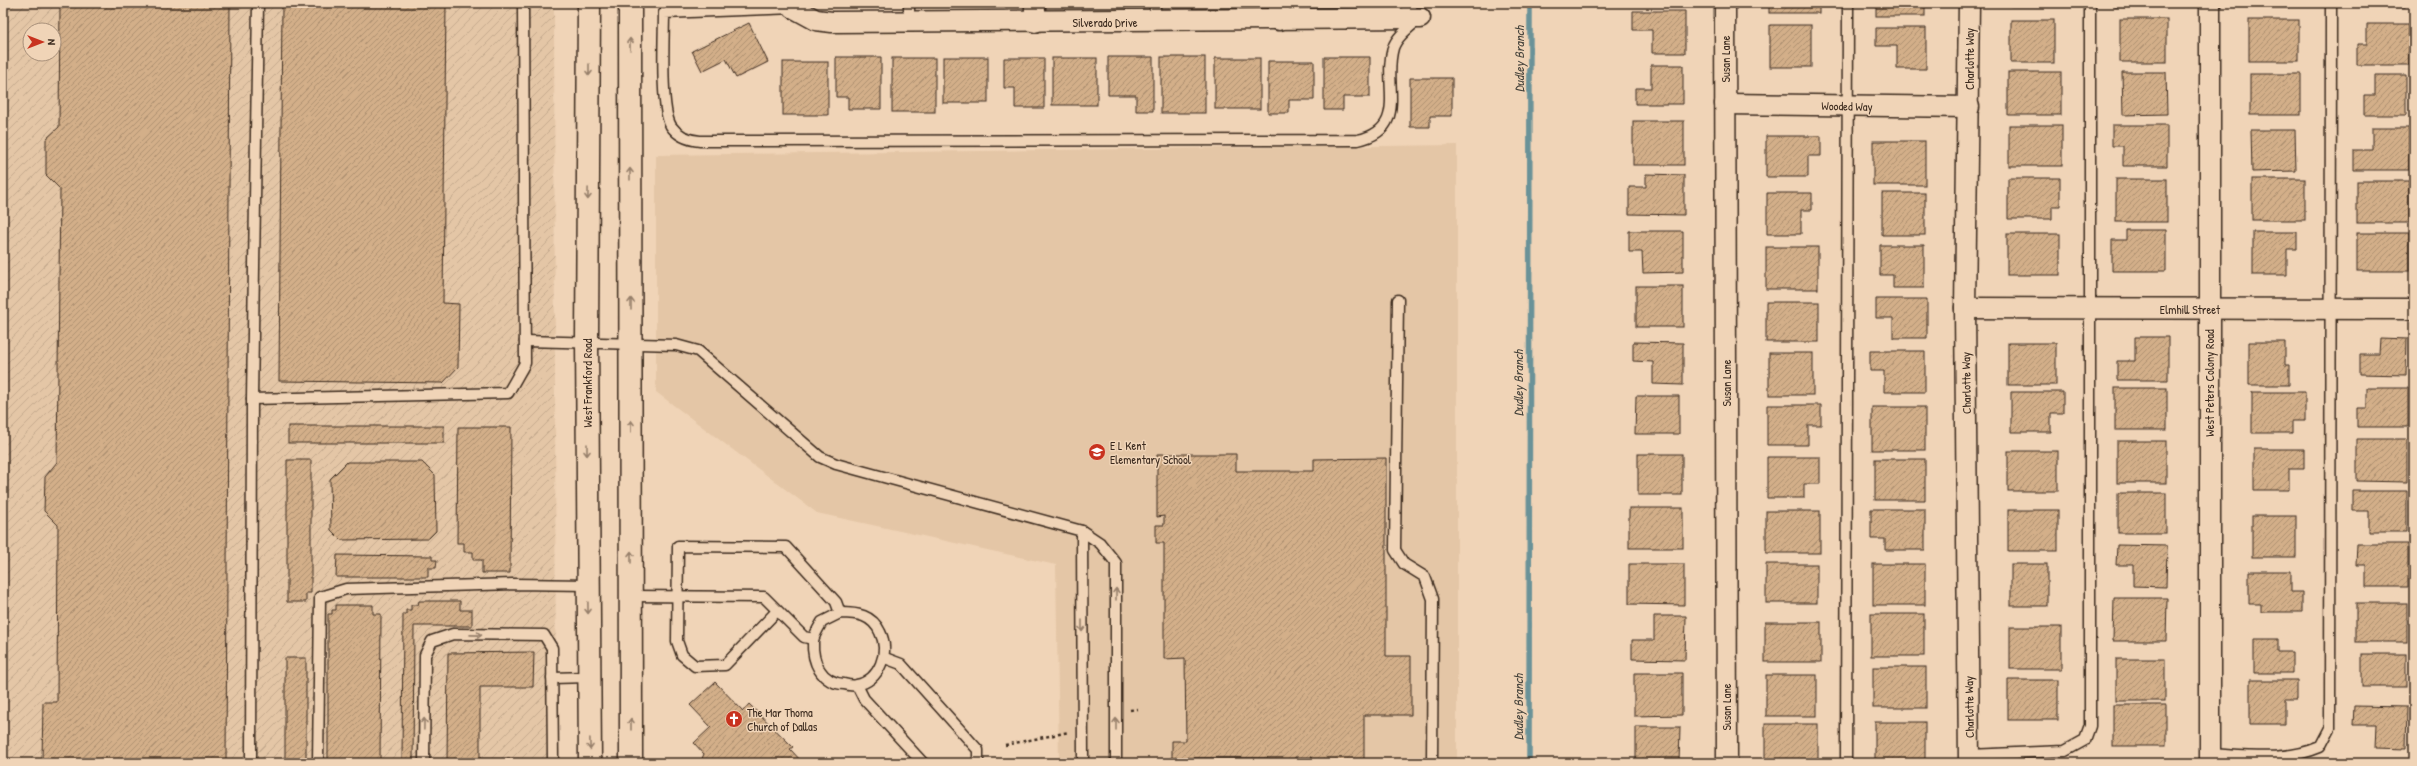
<svg xmlns="http://www.w3.org/2000/svg" width="2417" height="766" font-family="'Patrick Hand',sans-serif">
	<style>
		.built { fill: #e4c6a6 }
		.industrial { fill: url(#industrial-furrows); fill-rule: evenodd }
		.lines { fill: none; stroke-linecap: round; stroke-linejoin: round }
		.stream { stroke: #6a9298; stroke-width: 5.5 }
		.building { fill: url(#building-hatch); stroke: #3b2a1e }
		.lane-casing { stroke: #3b2a1e; stroke-width: 13 }
		.street-casing { stroke: #3b2a1e; stroke-width: 23 }
		.secondary-casing { stroke: #3b2a1e; stroke-width: 25 }
		.path { stroke: #3b2a1e; stroke-width: 2.5; stroke-dasharray: 3 3; stroke-linecap: butt }
		.lane { stroke: #f0d4b7; stroke-width: 10 }
		.street { stroke: #f0d4b7; stroke-width: 20 }
		.secondary { stroke: #f0d4b7; stroke-width: 22 }
		.oneway { stroke: #967f6a }
		.labels { text-anchor: middle; dominant-baseline: central; stroke-width: 3; stroke-linejoin: round; paint-order: stroke }
		.street-label { font-size: 12px; fill: #3b2a1e; stroke: #f0d4b7 }
		.poi-label { font-size: 12px; fill: #3b2a1e; stroke: #f0d4b7; text-anchor: start }
		.water-label { font-size: 13px; font-style: italic; fill: #47443c; stroke: #f0d4b7 }
	</style>
	<defs>
		<pattern id="industrial-furrows" width="10" height="10" patternUnits="userSpaceOnUse"><rect width="10" height="10" fill="#e4c6a6"/><path d="M-1 1l2-2M0 10L10 0M9 11l2-2" fill="none" stroke="#c4aa8e"/></pattern>
		<pattern id="building-hatch" width="6" height="6" patternUnits="userSpaceOnUse"><rect width="6" height="6" fill="#d3af89"/><path d="M-1 1l2-2M0 6l6-6M5 7l2-2" fill="none" stroke="#ac8f6f"/></pattern>
	</defs>
	<rect width="100%" height="100%" fill="#f0d4b7"/>
	<filter id="ink" filterUnits="userSpaceOnUse"><feTurbulence type="fractalNoise" baseFrequency=".025" numOctaves="2"/><feDisplacementMap in="SourceGraphic" scale="8" xChannelSelector="R" yChannelSelector="G"/><feConvolveMatrix kernelMatrix="1 2 1 2 8 2 1 2 1" color-interpolation-filters="sRGB"/></filter>
	<g filter="url(#ink)">
		<polygon class="built" points="1457,145 1457,763 1059,763 1056,565 817,513 656,392 656,155"/>
		<path class="industrial" d="M3 3H554L556 763H3ZM30 30H54V54H30Z"/>
		<g class="lines">
			<polyline class="stream" points="1529,763 1530,3"/>
		</g>
		<g class="building">
			<polygon points="60,3 230,3 226,763 42,762 43,702 57,702 58,525 44,511 45,477 57,462 60,189 46,175 46,139 59,127"/>
			<polygon points="282,3 446,3 443,303 459,304 458,367 443,383 279,381"/>
			<rect x="1769" y="3" width="50" height="10"/>
			<rect x="1876" y="3" width="49" height="13"/>
			<rect x="2011" y="3" width="47" height="3"/>
			<rect x="2115" y="3" width="52" height="4"/>
			<rect x="2250" y="3" width="38" height="5"/>
			<rect x="2364" y="3" width="41" height="4"/>
			<polygon points="1633,11 1685,11 1685,53 1652,53 1652,30 1633,30"/>
			<rect x="2120" y="19" width="47" height="43"/>
			<rect x="2011" y="20" width="43" height="43"/>
			<rect x="2249" y="20" width="50" height="41"/>
			<polygon points="749,23 768,62 736,78 726,59 702,71 692,51"/>
			<polygon points="2367,24 2409,24 2409,65 2357,65 2357,44 2367,44"/>
			<rect x="1770" y="25" width="41" height="42"/>
			<polygon points="1876,28 1926,28 1926,69 1897,69 1897,46 1876,46"/>
			<polygon points="836,57 881,57 881,109 848,109 848,97 836,97"/>
			<rect x="943" y="57" width="45" height="46"/>
			<polygon points="1108,57 1153,57 1153,111 1136,111 1136,95 1108,95"/>
			<rect x="1161" y="57" width="44" height="56"/>
			<polygon points="1324,57 1370,57 1370,97 1343,97 1343,110 1324,110"/>
			<rect x="892" y="58" width="43" height="54"/>
			<polygon points="1004,58 1044,58 1044,108 1015,108 1015,88 1004,88"/>
			<rect x="1052" y="58" width="45" height="47"/>
			<rect x="1215" y="58" width="45" height="51"/>
			<polygon points="1268,61 1314,61 1314,100 1289,100 1289,113 1268,113"/>
			<rect x="783" y="62" width="45" height="53"/>
			<polygon points="1651,65 1683,65 1683,104 1635,104 1635,88 1651,88"/>
			<rect x="2008" y="72" width="53" height="43"/>
			<polygon points="2122,72 2166,72 2167,114 2123,115"/>
			<rect x="2250" y="74" width="51" height="41"/>
			<polygon points="2375,75 2406,75 2406,115 2364,115 2364,95 2375,95"/>
			<polygon points="1410,78 1452,78 1452,116 1430,116 1430,127 1410,127"/>
			<rect x="1633" y="121" width="51" height="44"/>
			<rect x="2009" y="125" width="53" height="41"/>
			<polygon points="2112,125 2167,125 2167,166 2123,166 2123,146 2112,146"/>
			<polygon points="2372,128 2409,128 2409,170 2354,170 2354,150 2372,150"/>
			<polygon points="2251,130 2295,130 2296,171 2252,172"/>
			<polygon points="1766,136 1821,136 1821,156 1808,156 1808,177 1766,177"/>
			<rect x="1873" y="141" width="52" height="44"/>
			<polygon points="1646,174 1684,175 1684,215 1629,214 1629,187 1646,187"/>
			<polygon points="2008,178 2060,178 2060,206 2052,206 2052,219 2008,219"/>
			<rect x="2116" y="179" width="51" height="43"/>
			<rect x="2252" y="179" width="53" height="41"/>
			<rect x="2357" y="181" width="52" height="42"/>
			<polygon points="1767,193 1812,193 1812,210 1801,210 1801,234 1767,234"/>
			<rect x="1882" y="193" width="43" height="42"/>
			<polygon points="2126,230 2166,230 2166,271 2112,271 2112,240 2126,240"/>
			<polygon points="1629,231 1683,231 1683,272 1643,273 1642,252 1629,252"/>
			<polygon points="2253,232 2297,232 2297,249 2287,249 2287,275 2253,275"/>
			<rect x="2357" y="233" width="52" height="38"/>
			<rect x="2007" y="234" width="53" height="41"/>
			<polygon points="1880,245 1924,245 1924,288 1893,288 1893,275 1880,275"/>
			<rect x="1766" y="247" width="52" height="42"/>
			<rect x="1636" y="286" width="47" height="41"/>
			<polygon points="1876,299 1927,299 1927,338 1893,338 1893,318 1876,318"/>
			<rect x="1766" y="302" width="53" height="40"/>
			<polygon points="2135,337 2168,337 2168,380 2117,380 2117,361 2135,361"/>
			<polygon points="2380,338 2407,339 2406,375 2360,374 2360,354 2379,354"/>
			<polygon points="1633,342 1683,343 1683,385 1653,384 1653,362 1633,361"/>
			<polygon points="2249,342 2285,342 2285,365 2289,365 2289,385 2249,385"/>
			<rect x="2008" y="343" width="48" height="42"/>
			<polygon points="1870,351 1925,351 1925,392 1884,392 1884,371 1870,371"/>
			<rect x="1769" y="353" width="44" height="42"/>
			<rect x="2115" y="388" width="52" height="42"/>
			<polygon points="2367,388 2408,388 2408,427 2357,427 2357,408 2367,408"/>
			<polygon points="2011,392 2063,392 2063,413 2051,413 2051,432 2011,432"/>
			<polygon points="2252,392 2305,392 2305,421 2292,421 2292,433 2252,433"/>
			<polygon points="1636,396 1679,396 1679,434 1635,434"/>
			<polygon points="1767,405 1821,405 1821,425 1808,425 1808,445 1767,445"/>
			<rect x="1872" y="407" width="53" height="43"/>
			<rect x="288" y="426" width="156" height="17"/>
			<polygon points="458,427 511,427 510,573 482,573 482,560 473,560 473,552 464,552 464,543 457,543"/>
			<polygon points="2357,439 2407,439 2407,482 2357,481"/>
			<rect x="2117" y="441" width="49" height="42"/>
			<polygon points="2254,449 2304,449 2304,469 2289,469 2289,490 2254,490"/>
			<rect x="2008" y="451" width="50" height="40"/>
			<polygon points="1157,454 1236,454 1236,471 1314,471 1314,459 1386,458 1386,656 1411,656 1411,715 1364,715 1364,763 1312,763 1312,757 1295,757 1294,763 1268,763 1268,758 1172,758 1172,741 1186,741 1185,658 1164,659 1164,543 1156,543 1156,525 1164,525 1164,516 1157,517"/>
			<rect x="1638" y="454" width="44" height="41"/>
			<polygon points="1767,457 1820,457 1820,484 1804,484 1804,498 1767,498"/>
			<rect x="1875" y="459" width="50" height="41"/>
			<polygon points="287,460 311,460 311,593 306,593 306,602 287,602"/>
			<polygon points="347,462 422,462 435,475 436,531 428,539 341,540 331,530 330,479"/>
			<polygon points="2353,491 2407,491 2407,532 2369,532 2369,511 2353,511"/>
			<rect x="2118" y="493" width="48" height="40"/>
			<rect x="1629" y="508" width="54" height="40"/>
			<polygon points="1871,509 1925,509 1925,550 1885,550 1885,539 1871,539"/>
			<rect x="2008" y="510" width="50" height="41"/>
			<rect x="1766" y="511" width="54" height="42"/>
			<rect x="2252" y="516" width="44" height="41"/>
			<polygon points="2357,544 2408,544 2408,587 2366,587 2366,565 2356,565"/>
			<polygon points="2117,545 2167,546 2166,587 2133,586 2133,565 2116,565"/>
			<polygon points="337,555 432,556 432,560 437,560 436,568 428,568 428,577 336,577"/>
			<polygon points="1629,564 1684,564 1684,605 1629,604"/>
			<rect x="1766" y="564" width="51" height="39"/>
			<rect x="1873" y="564" width="52" height="41"/>
			<rect x="2011" y="564" width="36" height="42"/>
			<polygon points="2249,571 2291,571 2291,592 2302,592 2302,612 2261,612 2261,604 2249,604"/>
			<polygon points="2114,598 2167,598 2166,641 2113,641"/>
			<polygon points="419,601 460,601 460,610 472,610 472,626 414,626 413,763 402,763 403,614 406,614 406,610 411,610 411,605 418,605"/>
			<rect x="2356" y="603" width="51" height="39"/>
			<polygon points="336,605 373,605 373,614 381,614 380,763 328,763 328,614 332,614 332,610 336,610"/>
			<rect x="1871" y="614" width="53" height="42"/>
			<polygon points="1654,616 1686,616 1685,660 1632,659 1632,640 1654,640"/>
			<rect x="1765" y="622" width="56" height="40"/>
			<rect x="2010" y="627" width="51" height="42"/>
			<polygon points="2254,639 2278,639 2278,652 2292,652 2292,673 2254,673"/>
			<polygon points="534,652 533,687 480,687 480,759 520,759 519,763 447,763 448,653"/>
			<rect x="2362" y="654" width="44" height="33"/>
			<rect x="285" y="658" width="21" height="105"/>
			<rect x="2116" y="659" width="49" height="42"/>
			<rect x="1873" y="667" width="53" height="41"/>
			<polygon points="1634,673 1682,673 1682,715 1634,716"/>
			<rect x="1766" y="675" width="51" height="41"/>
			<rect x="2008" y="680" width="50" height="40"/>
			<polygon points="2250,680 2297,680 2297,699 2285,699 2285,724 2250,724"/>
			<polygon points="715,682 743,711 749,704 793,747 790,749 803,763 700,763 704,754 694,743 711,727 690,705"/>
			<rect x="2113" y="705" width="53" height="41"/>
			<polygon points="2354,706 2407,707 2406,749 2375,748 2376,725 2353,725"/>
			<rect x="1875" y="722" width="50" height="41"/>
			<rect x="1765" y="724" width="53" height="39"/>
			<polygon points="1636,727 1680,727 1679,763 1636,763"/>
			<rect x="2109" y="760" width="57" height="3"/>
		</g>
		<g class="lines">
			<g class="lane-casing">
				<g id="lane">
					<polyline points="258,3 252,399 508,393 525,363 523,3"/>
					<polyline points="909,3 909,22"/>
					<polyline points="1155,3 1155,21"/>
					<path d="M794 8 664 13C664 36 660 108 671 126 678 136 688 140 700 141L1358 140C1410 129 1382 84 1393 48 1397 36 1410 27 1420 18L1404 3"/>
					<polyline points="1398,300 1395,550 1404,564 1425,577 1433,599 1432,763"/>
					<polyline points="525,341 676,345 698,351 820,457 836,464 1082,531 1100,543 1116,563 1116,763"/>
					<polyline points="1082,531 1083,763"/>
					<polyline points="631,596 764,597 804,637 813,639"/>
					<polyline points="777,611 725,665 695,666 682,655 677,641 678,546 786,547 836,602 840,613"/>
					<path d="M840 613C858 613 872 615 880 632 890 652 880 680 857 685 853 686 848 685 844 684 821 683 812 662 813 641 814 635 819 627 822 622Z"/>
					<polyline points="885,658 901,664 978,750 978,763"/>
					<polyline points="552,678 589,677"/>
					<polyline points="857,685 864,699 923,763"/>
					<path d="M2210 754C2247 756 2285 762 2320 747L2330 728 2331 3"/>
					<polyline points="1969,755 2065,751 2085,740 2090,726 2090,3"/>
					<polyline points="251,763 252,399"/>
					<polyline points="318,763 320,597 346,589 514,584 588,585"/>
					<polyline points="424,763 425,655 432,641 453,634 544,635 552,648 553,763"/>
					<polyline points="1846,763 1848,3"/>
				</g>
			</g>
			<g class="street-casing">
				<g id="street">
					<polyline points="792,3 794,8 816,20 832,22 1420,18"/>
					<polyline points="1035,3 1035,22"/>
					<polyline points="1279,3 1279,20"/>
					<polyline points="1725,3 1727,763"/>
					<polyline points="1725,104 1969,107"/>
					<polyline points="1965,308 2414,309"/>
					<polyline points="1969,763 1965,308 1969,3"/>
					<polyline points="2210,763 2210,3"/>
				</g>
			</g>
			<g class="secondary-casing">
				<g id="secondary">
					<polyline points="589,3 587,341 590,763"/>
					<polyline points="630,3 631,763"/>
				</g>
			</g>
			<g class="path">
				<polyline points="1130,710 1138,709"/>
				<polyline points="1005,745 1069,732"/>
			</g>
			<use href="#lane" class="lane"/>
			<use href="#street" class="street"/>
			<use href="#secondary" class="secondary"/>
		</g>
		<defs><path id="oneway-shaft" d="M-6 0H5M1.5-3L5.5 0L1.5 3" fill="none" stroke-width="1.6" stroke-linecap="round" stroke-linejoin="round"/></defs>
		<g class="oneway">
			<use href="#oneway-shaft" transform="translate(630 44) rotate(-90)"/>
			<use href="#oneway-shaft" transform="translate(589 70) rotate(90)"/>
			<use href="#oneway-shaft" transform="translate(630 174) rotate(-90)"/>
			<use href="#oneway-shaft" transform="translate(588 194) rotate(91)"/>
			<use href="#oneway-shaft" transform="translate(631 304) rotate(-90)"/>
			<use href="#oneway-shaft" transform="translate(631 426) rotate(-90)"/>
			<use href="#oneway-shaft" transform="translate(587 450) rotate(90)"/>
			<use href="#oneway-shaft" transform="translate(631 557) rotate(-90)"/>
			<use href="#oneway-shaft" transform="translate(1116 594) rotate(-90)"/>
			<use href="#oneway-shaft" transform="translate(588 608) rotate(89)"/>
			<use href="#oneway-shaft" transform="translate(1082 626) rotate(90)"/>
			<use href="#oneway-shaft" transform="translate(476 635) rotate(1)"/>
			<use href="#oneway-shaft" transform="translate(424 724) rotate(-89)"/>
			<use href="#oneway-shaft" transform="translate(631 724) rotate(-90)"/>
			<use href="#oneway-shaft" transform="translate(1116 724) rotate(-90)"/>
			<use href="#oneway-shaft" transform="translate(590 744) rotate(89)"/>
		</g>
	</g>
	<defs>
		<g id="school-disc" transform="scale(0.9)"><circle r="9.5" fill="#c8321e" stroke="#f0d4b7"/><path d="M0-5L7-2L0 1L-7-2ZM-4 1L0 2.5L4 1V4Q0 6-4 4Z" fill="#fff"/></g>
		<g id="church-disc" transform="scale(0.9)"><circle r="9.5" fill="#c8321e" stroke="#f0d4b7"/><path d="M-1.2-6h2.4v3.5h3.3v2.4h-3.3V6h-2.4V-.1h-3.3v-2.4h3.3Z" fill="#fff"/></g>
	</defs>
	<g fill-rule="evenodd">
		<use href="#school-disc" x="1097" y="452"/>
		<use href="#church-disc" x="734" y="719"/>
	</g>
	<g class="labels">
		<g class="street-label">
			<text x="1105" y="22">Silverado Drive</text>
			<text transform="translate(1725 59) rotate(-90)">Susan Lane</text>
			<text transform="translate(1969 59) rotate(-90)">Charlotte Way</text>
			<text transform="translate(1847 106) rotate(1)">Wooded Way</text>
			<text x="2190" y="309">Elmhill Street</text>
			<text transform="translate(587 383) rotate(-90)">West Frankford Road</text>
			<text transform="translate(1726 383) rotate(-90)">Susan Lane</text>
			<text transform="translate(1966 383) rotate(-91)">Charlotte Way</text>
			<text transform="translate(2209 383) rotate(-90)">West Peters Colony Road</text>
			<text transform="translate(1726 707) rotate(-90)">Susan Lane</text>
			<text transform="translate(1969 707) rotate(-91)">Charlotte Way</text>
		</g>
		<g class="poi-label">
			<text x="1110" y="445">E L Kent<tspan x="1110" dy="14">Elementary School</tspan></text>
			<text x="747" y="712">The Mar Thoma<tspan x="747" dy="14">Church of Dallas</tspan></text>
		</g>
		<g class="water-label">
			<text transform="translate(1519 59) rotate(-90)">Dudley Branch</text>
			<text transform="translate(1518 383) rotate(-90)">Dudley Branch</text>
			<text transform="translate(1518 707) rotate(-90)">Dudley Branch</text>
		</g>
	</g>
	<rect width="2417" height="766" fill="none" stroke="#f0d4b7" stroke-width="16"/>
	<rect x="8" y="8" width="2401" height="750" fill="none" stroke="#3b2a1e" stroke-width="1.5" filter="url(#ink)"/>
	<g transform="translate(42 42) rotate(90)"><circle r="19" fill="#f0d4b7" stroke="#a8907a"/>
	<path d="M0-3L7 15L0 10L-7 15Z" fill="#c8321e"/>
	<text y="-6" font-size="11" font-weight="bold" text-anchor="middle" fill="#3b2a1e">N</text>
	</g>
</svg>
